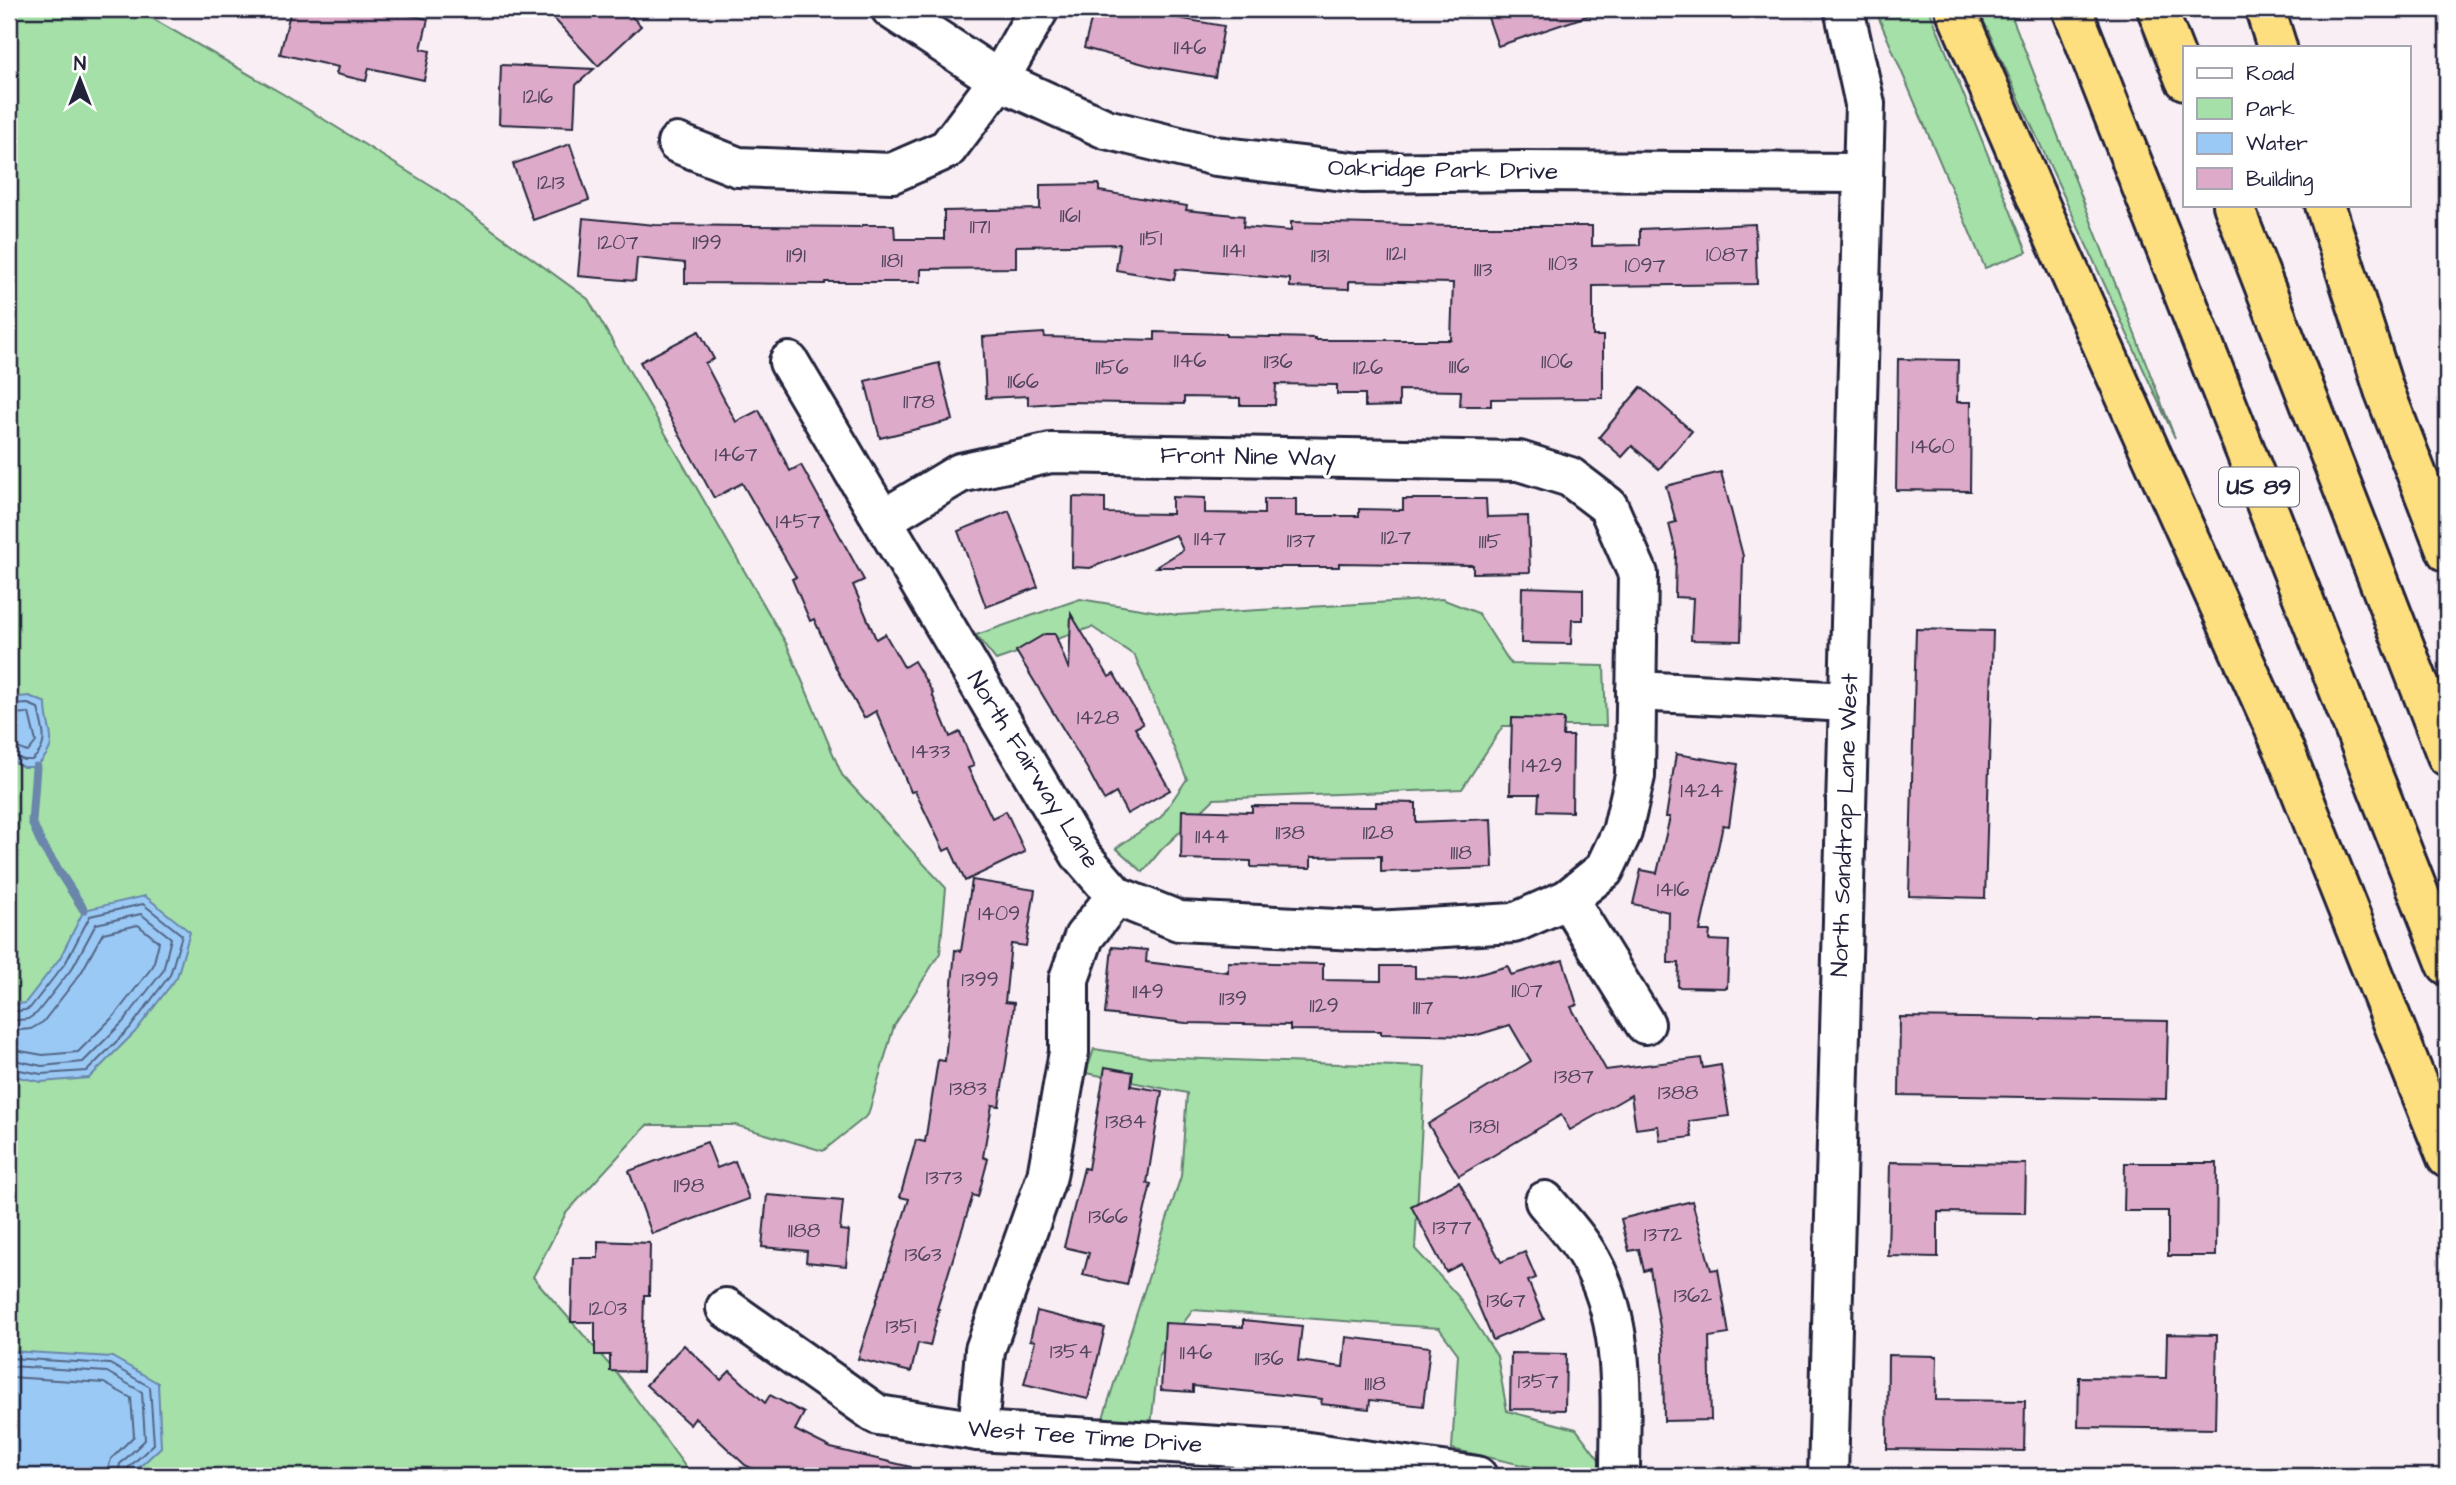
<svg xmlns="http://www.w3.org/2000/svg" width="2456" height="1485" font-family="'Architects Daughter',sans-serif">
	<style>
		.green { fill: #a4e0a7; stroke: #638171; stroke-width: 2 }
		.water { fill: #9ac9f5; stroke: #6a86ab; stroke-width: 2 }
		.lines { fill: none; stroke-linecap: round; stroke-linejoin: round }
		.shore { stroke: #526585; stroke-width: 2 }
		.stream { stroke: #6a86ab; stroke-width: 9 }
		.building { fill: #ddabc9; stroke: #22223b; stroke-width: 2 }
		.minor-casing { stroke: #22223b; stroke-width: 44 }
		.highway-casing { stroke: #22223b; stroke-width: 44 }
		.minor { stroke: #fff; stroke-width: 38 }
		.highway { stroke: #fedf80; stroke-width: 38 }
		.labels { text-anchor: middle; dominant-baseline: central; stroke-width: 7; stroke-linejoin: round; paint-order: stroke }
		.number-label { font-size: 21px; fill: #51445e }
		.shield { fill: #fff; stroke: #646476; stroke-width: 2 }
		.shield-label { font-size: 23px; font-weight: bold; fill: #22223b }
		.street-label { font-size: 24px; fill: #22223b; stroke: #fff }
	</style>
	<rect width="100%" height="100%" fill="#f8eef4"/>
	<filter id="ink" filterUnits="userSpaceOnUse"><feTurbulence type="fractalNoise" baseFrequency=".0143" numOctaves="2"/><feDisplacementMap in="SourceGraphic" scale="14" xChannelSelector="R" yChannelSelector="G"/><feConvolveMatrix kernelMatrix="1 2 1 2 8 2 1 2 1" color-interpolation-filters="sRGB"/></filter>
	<g filter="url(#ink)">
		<g class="green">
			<polygon points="9,9 136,9 283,94 439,191 588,299 787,645 842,775 946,888 940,953 894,1026 868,1115 823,1151 735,1125 647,1125 566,1213 533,1277 621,1378 692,1476 9,1476"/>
			<polygon points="1875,9 1929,9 2027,252 1985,268"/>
			<polygon points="1978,9 2009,9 2175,438"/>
			<polygon points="1080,599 1177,615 1442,599 1478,613 1511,664 1604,666 1606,726 1503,726 1462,789 1214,799 1161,850 1143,872 1116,848 1161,817 1187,779 1135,656 1092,627 996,660 976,635"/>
			<polygon points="1094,1049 1147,1057 1425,1067 1415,1249 1458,1296 1497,1356 1507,1411 1576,1429 1604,1466 1553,1472 1452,1449 1458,1354 1439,1328 1193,1310 1159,1356 1151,1425 1102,1421 1181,1176 1187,1093 1086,1073"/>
		</g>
		<g class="water">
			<path d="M29 696 46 703C46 736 63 740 36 767H23L9 759V698Z"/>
			<polygon points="145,896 190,932 177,977 135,1032 89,1078 41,1082 9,1075 9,1005 25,1003 60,958 84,910"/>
			<polygon points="9,1351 112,1357 158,1383 161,1447 130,1476 9,1476"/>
		</g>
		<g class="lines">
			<g class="shore">
				<path d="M9 705 28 704 38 708C42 729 51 744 32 760H24L9 754"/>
				<polyline points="9,714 29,713 36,742 28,752 9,745"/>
				<polyline points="9,1012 25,1010 30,1008 66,962 90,916 143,904 182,935 170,975 130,1028 87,1071 41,1074 9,1068"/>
				<polyline points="9,1021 28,1019 37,1013 73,967 96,924 141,914 171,938 163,971 123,1022 83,1062 42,1066 9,1059"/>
				<polyline points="9,1031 31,1029 43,1022 81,973 103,933 138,925 159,942 153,966 115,1015 78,1052 43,1055 9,1049"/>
				<polyline points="9,1358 110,1364 150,1387 154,1444 127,1469 126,1476"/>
				<polyline points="9,1366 107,1372 142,1392 145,1440 120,1464 117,1476"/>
				<polyline points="9,1377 104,1383 131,1398 134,1436 111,1459 106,1476"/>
			</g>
			<polyline class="stream" points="36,767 32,822 42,845 84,910"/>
		</g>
		<g class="building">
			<polygon points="291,9 382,9 428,19 421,49 430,51 424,80 369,68 366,81 336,74 338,67 280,54"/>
			<polygon points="545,9 625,9 641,26 598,66"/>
			<polygon points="1094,9 1155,9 1154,14 1224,26 1215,77 1155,67 1084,48"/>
			<polygon points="1485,9 1596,9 1596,13 1498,46"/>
			<polygon points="501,65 594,69 576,85 574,127 499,124"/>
			<polygon points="570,144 589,200 533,220 513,164"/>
			<polygon points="1099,184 1099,191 1187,206 1186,210 1244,216 1243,227 1291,231 1291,222 1454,226 1592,226 1592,246 1640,245 1640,229 1755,224 1757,284 1593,286 1593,336 1603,336 1603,398 1491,399 1491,406 1460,406 1461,391 1399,390 1399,406 1365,407 1365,394 1337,394 1337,385 1276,384 1275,405 1240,405 1240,398 1184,397 1184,404 1068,402 1028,405 1028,396 986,398 983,337 1044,333 1045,337 1155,340 1155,332 1226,334 1226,336 1315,338 1315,340 1451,340 1453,283 1349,281 1349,289 1290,287 1290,279 1176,269 1174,280 1116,270 1120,244 1016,246 1016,268 921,269 921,282 825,282 825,284 685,283 685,263 637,258 635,281 578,276 583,218 655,225 862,227 862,225 894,225 895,239 944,239 944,211 1040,209 1040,185"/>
			<polygon points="699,331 714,359 705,363 736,422 759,410 790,471 801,465 864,580 853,585 876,639 885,634 904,667 914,661 933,693 932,694 950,737 960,732 974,766 968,768 992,818 1006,811 1025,852 965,881 950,848 944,851 915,791 911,792 876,711 864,718 837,670 814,619 810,621 792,579 796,577 742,483 714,498 640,362"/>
			<polygon points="1898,359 1958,360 1957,402 1971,402 1970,491 1896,490"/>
			<polygon points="939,363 953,420 880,438 865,381"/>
			<polygon points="1641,387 1692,431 1659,469 1632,446 1622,457 1599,437"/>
			<polygon points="1721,472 1743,556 1741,641 1691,640 1693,598 1675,597 1676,552 1669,524 1676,522 1666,486"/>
			<polygon points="1073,497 1105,498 1105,513 1172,514 1172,497 1205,498 1205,513 1264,514 1264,499 1296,499 1296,516 1359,516 1359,509 1403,510 1403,499 1486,499 1487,517 1528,516 1530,572 1473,573 1473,565 1339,563 1339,567 1156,567 1183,550 1176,535 1090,568 1072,567"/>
			<polygon points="1009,511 1038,587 986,607 958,531"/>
			<polygon points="1522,587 1583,589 1583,620 1572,620 1571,644 1521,643"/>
			<polygon points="1071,614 1109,677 1114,674 1143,724 1135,728 1170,790 1127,814 1116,793 1104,800 1088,770 1016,651 1045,634 1055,634 1069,670"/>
			<polygon points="1916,629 1993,631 1985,898 1909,896"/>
			<polygon points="1512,718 1564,719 1563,736 1573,736 1572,812 1538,811 1539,794 1510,794"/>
			<polygon points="1676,754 1738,764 1729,826 1723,825 1700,931 1710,931 1709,940 1729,941 1727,988 1678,987 1679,963 1668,963 1669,912 1633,904 1641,870 1657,873 1670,817 1666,817"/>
			<polygon points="1376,802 1416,803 1416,822 1491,819 1493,868 1381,872 1381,856 1311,857 1311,868 1251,867 1251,861 1181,859 1182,810 1252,812 1252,806 1376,807"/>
			<polygon points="972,880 1035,890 1026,946 1011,944 1005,1002 1014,1003 1012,1025 999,1106 992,1105 983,1157 988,1159 978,1197 973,1195 937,1309 939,1309 930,1346 918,1343 911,1372 858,1359 909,1199 900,1197 916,1140 925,1142 938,1060 945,1061 955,950 961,951"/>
			<polygon points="1112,947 1147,950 1146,962 1228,972 1228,962 1323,964 1323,980 1381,981 1381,966 1415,966 1415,978 1462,979 1508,966 1511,975 1563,960 1577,1005 1571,1007 1606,1070 1701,1058 1703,1068 1721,1065 1729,1116 1689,1121 1692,1137 1660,1141 1658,1126 1636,1129 1631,1095 1570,1130 1561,1115 1459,1176 1428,1124 1531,1061 1510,1025 1474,1036 1381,1034 1381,1031 1290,1030 1290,1025 1186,1023 1105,1014"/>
			<polygon points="1900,1017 2168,1021 2166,1099 1899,1095"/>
			<polygon points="1105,1067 1133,1072 1131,1086 1162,1091 1147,1183 1151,1184 1127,1285 1083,1275 1089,1253 1064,1247 1084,1168 1088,1169"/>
			<polygon points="707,1142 717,1168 735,1161 749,1199 652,1234 629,1171"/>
			<polygon points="1890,1162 2026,1164 2025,1213 1938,1212 1938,1257 1888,1256"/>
			<polygon points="2125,1163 2217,1163 2216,1256 2168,1256 2168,1211 2124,1211"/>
			<polygon points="1459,1182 1501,1262 1525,1252 1536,1278 1528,1281 1544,1319 1493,1340 1461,1264 1446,1272 1411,1206"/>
			<polygon points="767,1195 843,1201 840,1230 849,1231 846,1266 806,1262 807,1251 762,1247"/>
			<polygon points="1692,1201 1711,1270 1718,1269 1729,1334 1709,1337 1711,1420 1664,1421 1663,1344 1650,1269 1644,1271 1639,1249 1629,1251 1621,1219"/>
			<polygon points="598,1241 650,1243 649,1295 644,1295 642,1372 610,1371 610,1355 595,1355 595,1322 571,1322 573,1258 598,1258"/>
			<polygon points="1037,1311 1105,1328 1088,1399 1024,1384 1035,1341 1030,1340"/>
			<polygon points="1243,1320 1302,1326 1298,1361 1343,1367 1346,1337 1430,1347 1423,1406 1370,1400 1369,1409 1321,1404 1322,1399 1193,1386 1193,1392 1161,1390 1165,1323 1243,1327"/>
			<polygon points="2167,1334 2217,1335 2215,1429 2078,1427 2079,1377 2166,1378"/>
			<polygon points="684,1345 721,1380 730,1371 765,1403 770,1395 804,1413 795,1430 831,1448 911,1467 910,1476 767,1476 745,1465 695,1418 690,1425 646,1385"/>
			<polygon points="1511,1353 1566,1354 1565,1410 1510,1409"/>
			<polygon points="1888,1355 1937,1356 1936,1400 2025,1401 2024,1451 1887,1449"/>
		</g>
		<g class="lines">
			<g class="minor-casing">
				<g id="minor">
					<polyline points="891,9 999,80 1106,129 1216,156 1361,173 1523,171 1863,173"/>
					<polyline points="677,143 738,167 892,173 947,149 999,80 1039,9"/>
					<polyline points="789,362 1080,854 1116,896 1179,921 1376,931 1514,923 1568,899 1604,870 1622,832 1635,776 1638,574 1608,506 1570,477 1519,461 1051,453 960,473 882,520"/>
					<polyline points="1636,691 1849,702"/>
					<polyline points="1568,899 1645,1024"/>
					<path d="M1545 1201C1559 1218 1577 1236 1588 1256 1628 1323 1620 1402 1620 1476"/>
					<polyline points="726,1308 878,1415 978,1431 1301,1451 1477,1476"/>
					<polyline points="978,1431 985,1350 1047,1176 1069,1052 1069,979 1084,937 1116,896"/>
					<polyline points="1828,1476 1865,104 1844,9"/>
				</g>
			</g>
			<g class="highway-casing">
				<g id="highway">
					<polyline points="1955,9 2044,215 2286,754 2447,1158"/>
					<polyline points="2072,9 2447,965"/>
					<polyline points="2157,9 2185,80"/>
					<polyline points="2265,9 2277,47"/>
					<polyline points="2233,205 2447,756"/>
					<polyline points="2325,205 2384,390 2447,552"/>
				</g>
			</g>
			<use href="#minor" class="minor"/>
			<use href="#highway" class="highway"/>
		</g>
	</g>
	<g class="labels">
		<g class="number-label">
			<text x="1190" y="47">1146</text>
			<text x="538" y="96">1216</text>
			<text x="551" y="182">1213</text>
			<text x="1070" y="215">1161</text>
			<text x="980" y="226">1171</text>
			<text x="1151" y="238">1151</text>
			<text x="618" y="242">1207</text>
			<text x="707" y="242">1199</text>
			<text x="1234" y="250">1141</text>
			<text x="1396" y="253">1121</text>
			<text x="1727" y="254">1087</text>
			<text x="796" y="255">1191</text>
			<text x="1320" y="255">1131</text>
			<text x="892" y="260">1181</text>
			<text x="1563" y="263">1103</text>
			<text x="1645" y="265">1097</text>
			<text x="1483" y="269">1113</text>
			<text x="1190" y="360">1146</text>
			<text x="1278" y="361">1136</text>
			<text x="1557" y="361">1106</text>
			<text x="1459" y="366">1116</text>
			<text x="1112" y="367">1156</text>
			<text x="1368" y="367">1126</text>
			<text x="1023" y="381">1166</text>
			<text x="919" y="401">1178</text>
			<text x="1933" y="446">1460</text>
			<text x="736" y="454">1467</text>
			<text x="798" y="521">1457</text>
			<text x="1396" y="537">1127</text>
			<text x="1210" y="538">1147</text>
			<text x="1301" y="540">1137</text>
			<text x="1490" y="541">1115</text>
			<text x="1098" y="717">1428</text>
			<text x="931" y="751">1433</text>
			<text x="1542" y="765">1429</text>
			<text x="1702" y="790">1424</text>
			<text x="1290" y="832">1138</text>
			<text x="1378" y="832">1128</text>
			<text x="1212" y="836">1144</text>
			<text x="1461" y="852">1118</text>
			<text x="1673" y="889">1416</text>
			<text x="999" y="913">1409</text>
			<text x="980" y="979">1399</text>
			<text x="1527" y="990">1107</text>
			<text x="1148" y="991">1149</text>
			<text x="1233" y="998">1139</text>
			<text x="1324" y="1005">1129</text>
			<text x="1423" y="1007">1117</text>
			<text x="1574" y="1076">1387</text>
			<text x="968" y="1088">1383</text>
			<text x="1678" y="1092">1388</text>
			<text x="1126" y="1121">1384</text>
			<text x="1484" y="1126">1381</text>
			<text x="944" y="1177">1373</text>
			<text x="689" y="1185">1198</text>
			<text x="1108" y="1216">1366</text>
			<text x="1452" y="1227">1377</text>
			<text x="804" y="1230">1188</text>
			<text x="1663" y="1234">1372</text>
			<text x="923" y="1254">1363</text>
			<text x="1693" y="1295">1362</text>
			<text x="1506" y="1300">1367</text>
			<text x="608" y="1308">1203</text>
			<text x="901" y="1326">1351</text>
			<text x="1071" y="1351">1354</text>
			<text x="1196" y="1352">1146</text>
			<text x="1269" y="1358">1136</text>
			<text x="1538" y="1381">1357</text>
			<text x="1375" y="1383">1118</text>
		</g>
		<rect class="shield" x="2219" y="467.5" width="80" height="39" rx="5"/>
		<g class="shield-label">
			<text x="2259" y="487">US 89</text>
		</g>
		<g class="street-label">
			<text transform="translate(1443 170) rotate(1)">Oakridge Park Drive</text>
			<text transform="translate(1248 457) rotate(1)">Front Nine Way</text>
			<text transform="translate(1033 770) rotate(58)">North Fairway Lane</text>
			<text transform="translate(1845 825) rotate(-88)">North Sandtrap Lane West</text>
			<text transform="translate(1085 1437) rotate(4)">West Tee Time Drive</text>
		</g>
	</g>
	<rect width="2456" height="1485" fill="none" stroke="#fff" stroke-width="35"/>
	<rect x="18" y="18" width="2421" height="1450" fill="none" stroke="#22223b" stroke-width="2.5" filter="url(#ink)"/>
	<rect x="2183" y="46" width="228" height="161" fill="#ffffff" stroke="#a7a7b1" stroke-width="2"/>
	<rect x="2197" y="68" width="35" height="10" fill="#ffffff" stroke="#a7a7b1" stroke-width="2"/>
	<text x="2246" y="80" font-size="21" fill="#22223b">Road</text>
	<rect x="2197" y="98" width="35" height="21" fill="#a4e0a7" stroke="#a7a7b1" stroke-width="2"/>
	<text x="2246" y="116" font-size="21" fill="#22223b">Park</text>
	<rect x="2197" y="133" width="35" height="21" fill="#9ac9f5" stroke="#a7a7b1" stroke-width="2"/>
	<text x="2246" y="150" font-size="21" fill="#22223b">Water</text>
	<rect x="2197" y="168" width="35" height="21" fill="#ddabc9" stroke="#a7a7b1" stroke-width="2"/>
	<text x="2246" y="186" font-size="21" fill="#22223b">Building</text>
	<g transform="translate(80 80)" stroke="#ffffff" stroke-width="5" paint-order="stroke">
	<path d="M0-5L12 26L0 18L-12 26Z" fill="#22223b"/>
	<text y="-10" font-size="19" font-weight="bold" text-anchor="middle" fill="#22223b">N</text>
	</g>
</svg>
